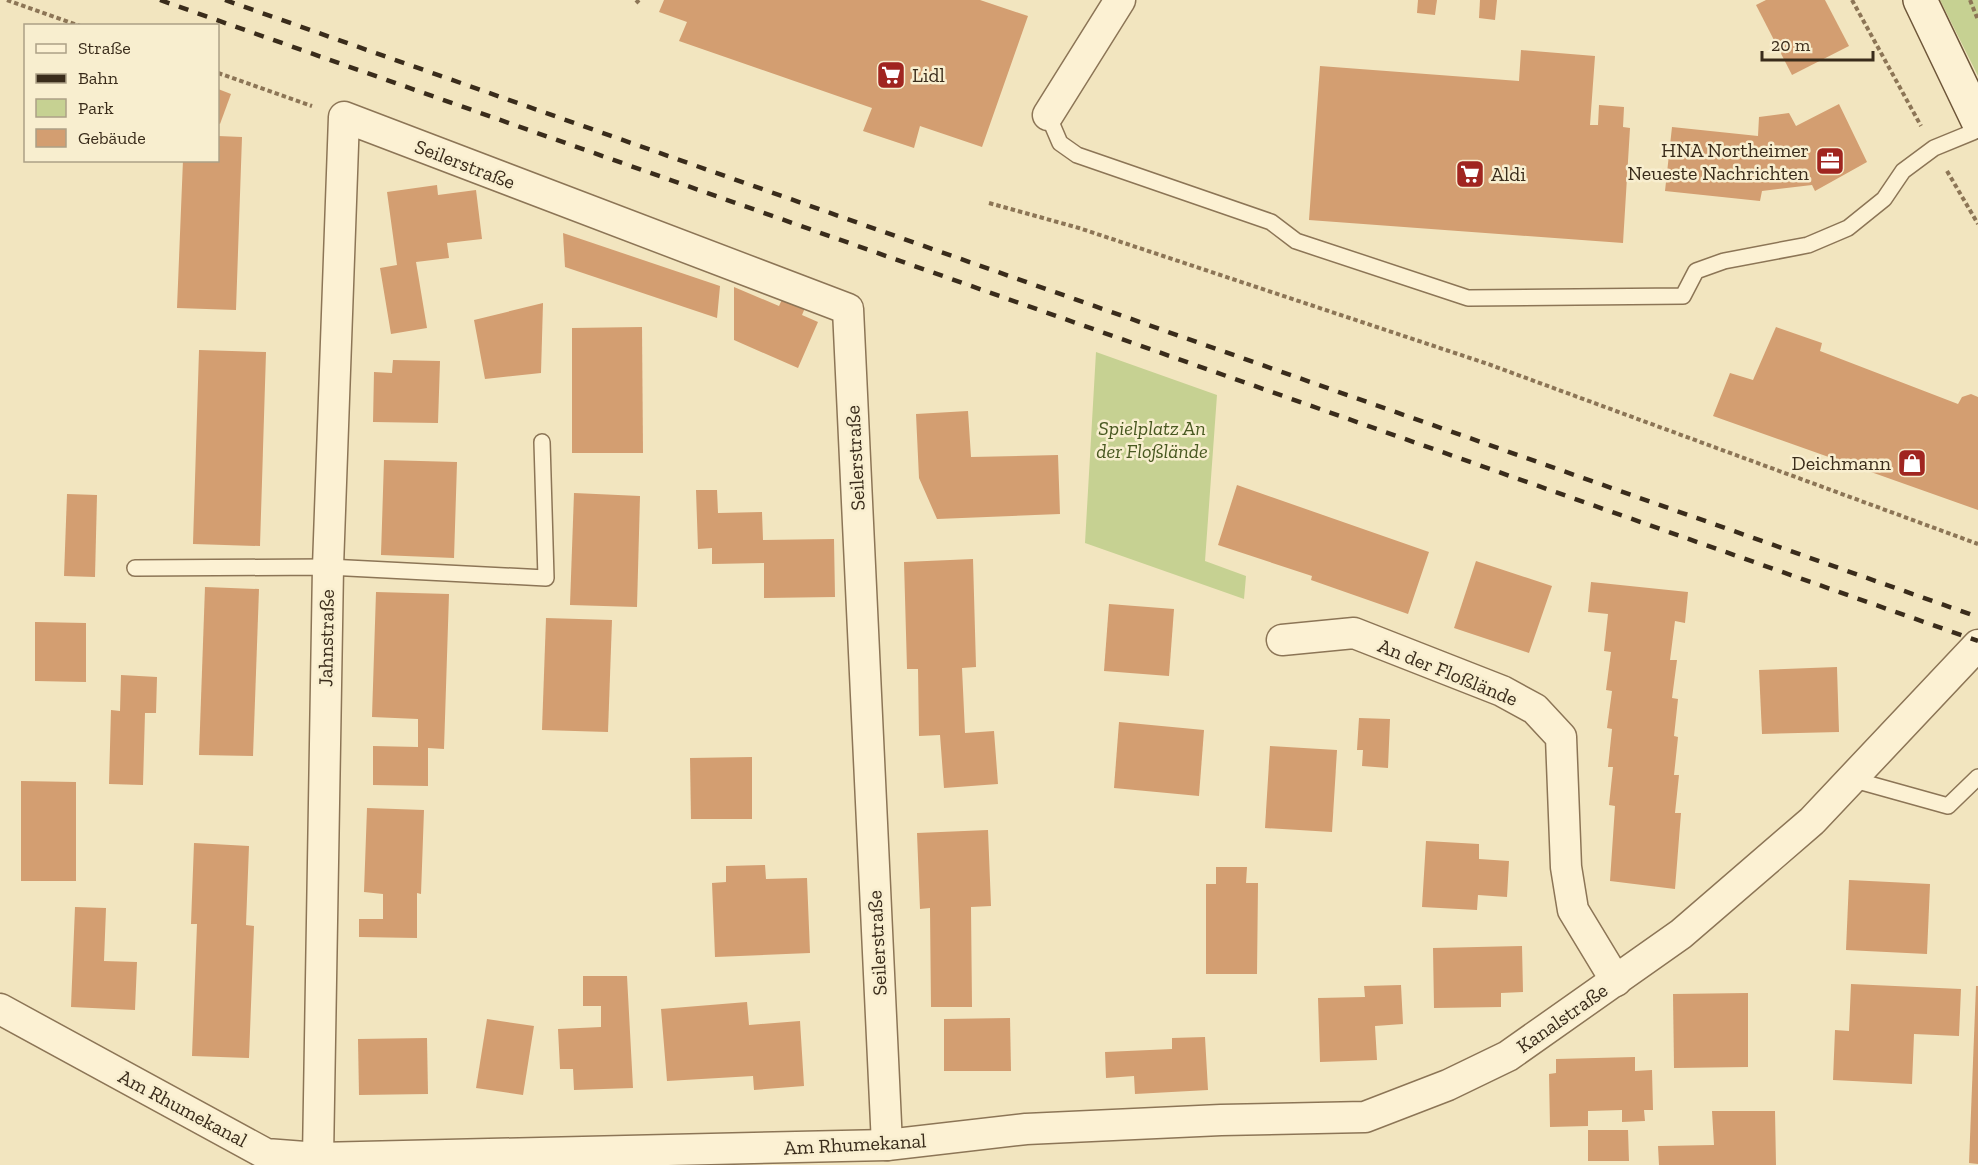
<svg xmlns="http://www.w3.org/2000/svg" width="1978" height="1165" font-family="'Zilla Slab',serif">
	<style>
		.park { fill: #c6d192 }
		.building { fill: #d39e71 }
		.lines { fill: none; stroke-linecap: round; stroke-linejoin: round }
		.lane-casing { stroke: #8c7556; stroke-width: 18 }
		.street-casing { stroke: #8c7556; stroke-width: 33 }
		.secondary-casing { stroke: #6e5639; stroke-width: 36 }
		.path { stroke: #8c7556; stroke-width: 4; stroke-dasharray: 4.5 3; stroke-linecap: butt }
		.lane { stroke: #fcf1d3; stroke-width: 15 }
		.street { stroke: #fcf1d3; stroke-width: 30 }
		.secondary { stroke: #fcf1d3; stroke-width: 33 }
		.rail { stroke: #3a2c1b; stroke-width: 4.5; stroke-dasharray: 10 10; stroke-linecap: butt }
		.labels { text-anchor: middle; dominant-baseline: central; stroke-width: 5; stroke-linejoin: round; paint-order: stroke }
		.poi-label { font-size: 20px; fill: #3a2c1b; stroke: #f8eecf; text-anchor: start }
		.street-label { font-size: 20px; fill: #3a2c1b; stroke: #f8eecf }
		.park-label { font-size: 20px; font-style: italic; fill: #485820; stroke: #f8eecf }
	</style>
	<rect width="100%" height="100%" fill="#f2e5bf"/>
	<g class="park">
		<polygon points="1940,0 1978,0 1978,76"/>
		<polygon points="1096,352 1217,395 1205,561 1246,576 1244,599 1085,543"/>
	</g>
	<g class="building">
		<polygon points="664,0 980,0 1028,16 982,147 920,126 914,148 863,131 872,108 679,41 687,22 659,12"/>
		<polygon points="1418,0 1437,0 1435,15 1417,13"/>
		<polygon points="1480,0 1497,0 1495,20 1479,18"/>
		<polygon points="1766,0 1825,0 1849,46 1792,75 1756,5"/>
		<polygon points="1521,50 1595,56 1590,125 1598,125 1599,105 1624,107 1623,127 1630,128 1623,243 1309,220 1320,66 1519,81"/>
		<polygon points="218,89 231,94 220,124 218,123"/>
		<polygon points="1839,104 1867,162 1815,191 1812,185 1762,191 1760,201 1665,191 1672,127 1758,136 1759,117 1789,113 1796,126"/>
		<polygon points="218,136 242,137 236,310 177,308 183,160 218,160"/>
		<polygon points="437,185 438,195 476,190 482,239 447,243 449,258 416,262 427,328 391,334 380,268 397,265 387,192"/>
		<polygon points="563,233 720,286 717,318 565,267"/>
		<polygon points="734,287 779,306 785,293 807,303 802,315 818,322 798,368 734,340"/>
		<polygon points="543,303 541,373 485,379 474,320"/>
		<polygon points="642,327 643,453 572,453 572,328"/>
		<polygon points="1776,327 1822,343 1820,351 1958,404 1962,397 1971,394 1978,397 1978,510 1713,416 1730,373 1753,380"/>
		<polygon points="199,350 266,352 260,546 193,544"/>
		<polygon points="393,360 440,361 438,423 373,422 374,372 392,373"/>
		<polygon points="968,411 971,457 1058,455 1060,514 937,519 919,478 916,414"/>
		<polygon points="384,460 457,462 454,558 381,555"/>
		<polygon points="1237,485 1429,552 1408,614 1311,580 1312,576 1218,545"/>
		<polygon points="696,490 717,490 718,513 762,512 763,540 834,539 835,597 764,598 764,563 712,564 712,548 698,549"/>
		<polygon points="574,493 640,496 637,607 570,605"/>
		<polygon points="67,494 97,495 95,577 64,576"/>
		<polygon points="973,559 976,667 962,668 965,733 994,731 998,784 944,788 940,735 919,736 918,669 907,669 904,562"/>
		<polygon points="1476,561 1552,586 1529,653 1454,628"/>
		<polygon points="1591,582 1688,592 1685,623 1675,621 1670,660 1677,660 1672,698 1678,699 1674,736 1678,737 1674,775 1679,775 1675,813 1681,813 1675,889 1610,881 1615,806 1609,805 1613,767 1608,767 1612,729 1607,728 1612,691 1606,690 1611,652 1604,651 1608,614 1588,612"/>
		<polygon points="205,587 259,589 253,756 199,755"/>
		<polygon points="376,592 449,594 444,749 428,748 428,786 373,785 373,746 418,747 418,719 372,717"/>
		<polygon points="1109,604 1174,609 1169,676 1104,671"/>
		<polygon points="546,618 612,620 608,732 542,730"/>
		<polygon points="35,622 86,623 86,682 35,681"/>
		<polygon points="1837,667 1839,732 1762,734 1759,670"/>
		<polygon points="121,675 157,677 156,713 145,713 143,785 109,784 111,710 120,711"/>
		<polygon points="1359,718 1390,719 1388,768 1362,766 1363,750 1357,750"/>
		<polygon points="1119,722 1204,730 1199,796 1114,788"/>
		<polygon points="1270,746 1337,750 1332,832 1265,828"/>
		<polygon points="752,757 752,819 691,819 690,758"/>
		<polygon points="21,781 76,782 76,881 21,881"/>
		<polygon points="367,808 424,810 421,894 417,893 417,938 359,937 359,919 383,919 383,894 364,892"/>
		<polygon points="988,830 991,906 971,907 972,1007 931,1007 930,908 920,909 917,833"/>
		<polygon points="1426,841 1479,844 1479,859 1509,861 1507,897 1478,895 1477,910 1422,907"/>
		<polygon points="194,843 249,846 246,925 254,926 249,1058 192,1056 197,924 191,924"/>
		<polygon points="765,865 766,879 807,878 810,953 715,957 712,883 726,882 726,866"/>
		<polygon points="1216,867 1247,867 1246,883 1258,883 1257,974 1206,974 1206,884 1216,884"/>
		<polygon points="1849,880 1930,884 1927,954 1846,950"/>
		<polygon points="75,907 106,908 104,961 137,962 135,1010 71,1007"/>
		<polygon points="1522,946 1523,992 1501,993 1501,1007 1434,1008 1433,948"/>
		<polygon points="583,976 627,976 633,1088 574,1090 573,1069 560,1069 558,1029 601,1027 601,1006 583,1006"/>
		<polygon points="1851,984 1961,989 1959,1036 1914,1034 1912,1084 1833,1080 1835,1030 1849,1031"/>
		<polygon points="1401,985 1403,1024 1375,1026 1377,1060 1320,1062 1318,998 1365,997 1364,986"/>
		<polygon points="1976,986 1978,986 1978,1164 1969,1163"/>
		<polygon points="1748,993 1748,1067 1674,1068 1673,994"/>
		<polygon points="747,1002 749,1025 800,1021 804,1086 754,1090 753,1076 667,1081 661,1009"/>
		<polygon points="1010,1018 1011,1071 944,1071 944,1019"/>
		<polygon points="487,1019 534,1026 523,1095 476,1088"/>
		<polygon points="1205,1037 1208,1090 1135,1094 1134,1076 1106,1078 1105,1052 1172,1049 1172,1038"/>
		<polygon points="427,1038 428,1094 359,1095 358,1039"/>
		<polygon points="1635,1057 1635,1071 1652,1070 1653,1110 1644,1110 1645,1121 1622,1122 1622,1110 1588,1111 1588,1126 1550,1127 1549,1074 1556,1073 1556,1059"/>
		<polygon points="1712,1111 1775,1111 1776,1165 1659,1165 1658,1146 1714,1145"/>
		<polygon points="1588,1130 1628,1130 1629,1161 1588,1161"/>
	</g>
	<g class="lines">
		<g class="lane-casing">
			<g id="lane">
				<polyline points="1048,115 1060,143 1077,155 1271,222 1296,241 1468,298 1683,296 1696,271 1724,261 1808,245 1848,228 1884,199 1903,171 1934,148 1978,130"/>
				<polyline points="135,568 328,567 546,578 542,442"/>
				<polyline points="1851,779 1948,806 1978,777"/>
			</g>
		</g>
		<g class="street-casing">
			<g id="street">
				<polyline points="1048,115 1120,0"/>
				<polyline points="1282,640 1354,633 1502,691 1535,709 1561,737 1566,867 1573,910 1616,981"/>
				<polyline points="0,1009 266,1154 318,1158 887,1145 1026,1129 1221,1120 1365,1117 1448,1085 1508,1056 1681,934 1812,821 1978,645"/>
				<polyline points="318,1158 328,567 344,117 848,309 887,1145"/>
			</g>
		</g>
		<g class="secondary-casing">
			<polyline id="secondary" points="1920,0 1978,121"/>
		</g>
		<g class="path">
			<polyline points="7,0 80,26"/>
			<polyline points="1852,0 1921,126"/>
			<polyline points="1970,0 1978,20"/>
			<polyline points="636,3 639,0"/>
			<polyline points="218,73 312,106"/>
			<polyline points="1947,171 1978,224"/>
			<polyline points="989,203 1079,228 1488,364 1978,544"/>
		</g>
		<use href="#lane" class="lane"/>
		<use href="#street" class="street"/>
		<use href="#secondary" class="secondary"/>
		<g class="rail">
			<polyline points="160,0 1978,641"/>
			<polyline points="225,0 1978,617"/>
		</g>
	</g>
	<defs>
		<g id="supermarket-square" transform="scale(1.5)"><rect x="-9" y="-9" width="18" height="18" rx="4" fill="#a02520" stroke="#f8eecf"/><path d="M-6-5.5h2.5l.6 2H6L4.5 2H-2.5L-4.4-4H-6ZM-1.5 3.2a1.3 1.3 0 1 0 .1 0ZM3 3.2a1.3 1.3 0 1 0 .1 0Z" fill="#fff"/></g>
		<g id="office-square" transform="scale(1.5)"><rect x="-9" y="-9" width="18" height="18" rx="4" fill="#a02520" stroke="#f8eecf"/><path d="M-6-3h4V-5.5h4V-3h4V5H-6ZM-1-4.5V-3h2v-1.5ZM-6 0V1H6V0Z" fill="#fff"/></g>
		<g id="shop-square" transform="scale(1.5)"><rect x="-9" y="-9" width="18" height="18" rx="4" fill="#a02520" stroke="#f8eecf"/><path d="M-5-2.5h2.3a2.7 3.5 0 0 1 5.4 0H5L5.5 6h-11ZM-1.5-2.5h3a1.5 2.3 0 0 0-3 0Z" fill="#fff"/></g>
	</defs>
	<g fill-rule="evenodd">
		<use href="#supermarket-square" x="891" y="75"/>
		<use href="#office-square" x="1830" y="161"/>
		<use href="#supermarket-square" x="1470" y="174"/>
		<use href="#shop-square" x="1912" y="463"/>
	</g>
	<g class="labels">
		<g class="poi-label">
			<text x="912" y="75">Lidl</text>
			<text x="1809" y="150" text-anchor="end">HNA Northeimer<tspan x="1809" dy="23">Neueste Nachrichten</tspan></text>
			<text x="1491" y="174">Aldi</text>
			<text x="1891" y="463" text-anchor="end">Deichmann</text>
		</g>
		<g class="street-label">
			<text transform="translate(465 164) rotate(21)">Seilerstraße</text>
			<text transform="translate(855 458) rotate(-93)">Seilerstraße</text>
			<text transform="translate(326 638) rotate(-89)">Jahnstraße</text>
			<text transform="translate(1448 672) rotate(22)">An der Floßlände</text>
			<text transform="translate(877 943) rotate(-93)">Seilerstraße</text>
			<text transform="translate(1562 1018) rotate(-35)">Kanalstraße</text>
			<text transform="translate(183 1108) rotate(28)">Am Rhumekanal</text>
			<text transform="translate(855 1144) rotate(-3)">Am Rhumekanal</text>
		</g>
		<g class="park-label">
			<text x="1152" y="428">Spielplatz An<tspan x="1152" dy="23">der Floßlände</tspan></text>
		</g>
	</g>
	<rect x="24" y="24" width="195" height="138" fill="#f8eecf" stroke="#aca087" stroke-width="1.5"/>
	<rect x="36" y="44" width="30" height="9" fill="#fcf1d3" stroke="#aca087" stroke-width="1.5"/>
	<text x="78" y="54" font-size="18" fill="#3a2c1b">Straße</text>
	<rect x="36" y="74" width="30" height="9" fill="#3a2c1b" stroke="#aca087" stroke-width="1.5"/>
	<text x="78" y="84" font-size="18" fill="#3a2c1b">Bahn</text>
	<rect x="36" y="99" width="30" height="18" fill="#c6d192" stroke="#aca087" stroke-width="1.5"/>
	<text x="78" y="114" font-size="18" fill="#3a2c1b">Park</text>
	<rect x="36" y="129" width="30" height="18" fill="#d39e71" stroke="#aca087" stroke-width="1.5"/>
	<text x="78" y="144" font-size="18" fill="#3a2c1b">Gebäude</text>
	<path d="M1762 51v9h111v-9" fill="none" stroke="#3a2c1b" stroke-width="3"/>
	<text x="1771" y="51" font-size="18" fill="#3a2c1b" stroke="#f8eecf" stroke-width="4.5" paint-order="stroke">20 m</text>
</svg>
